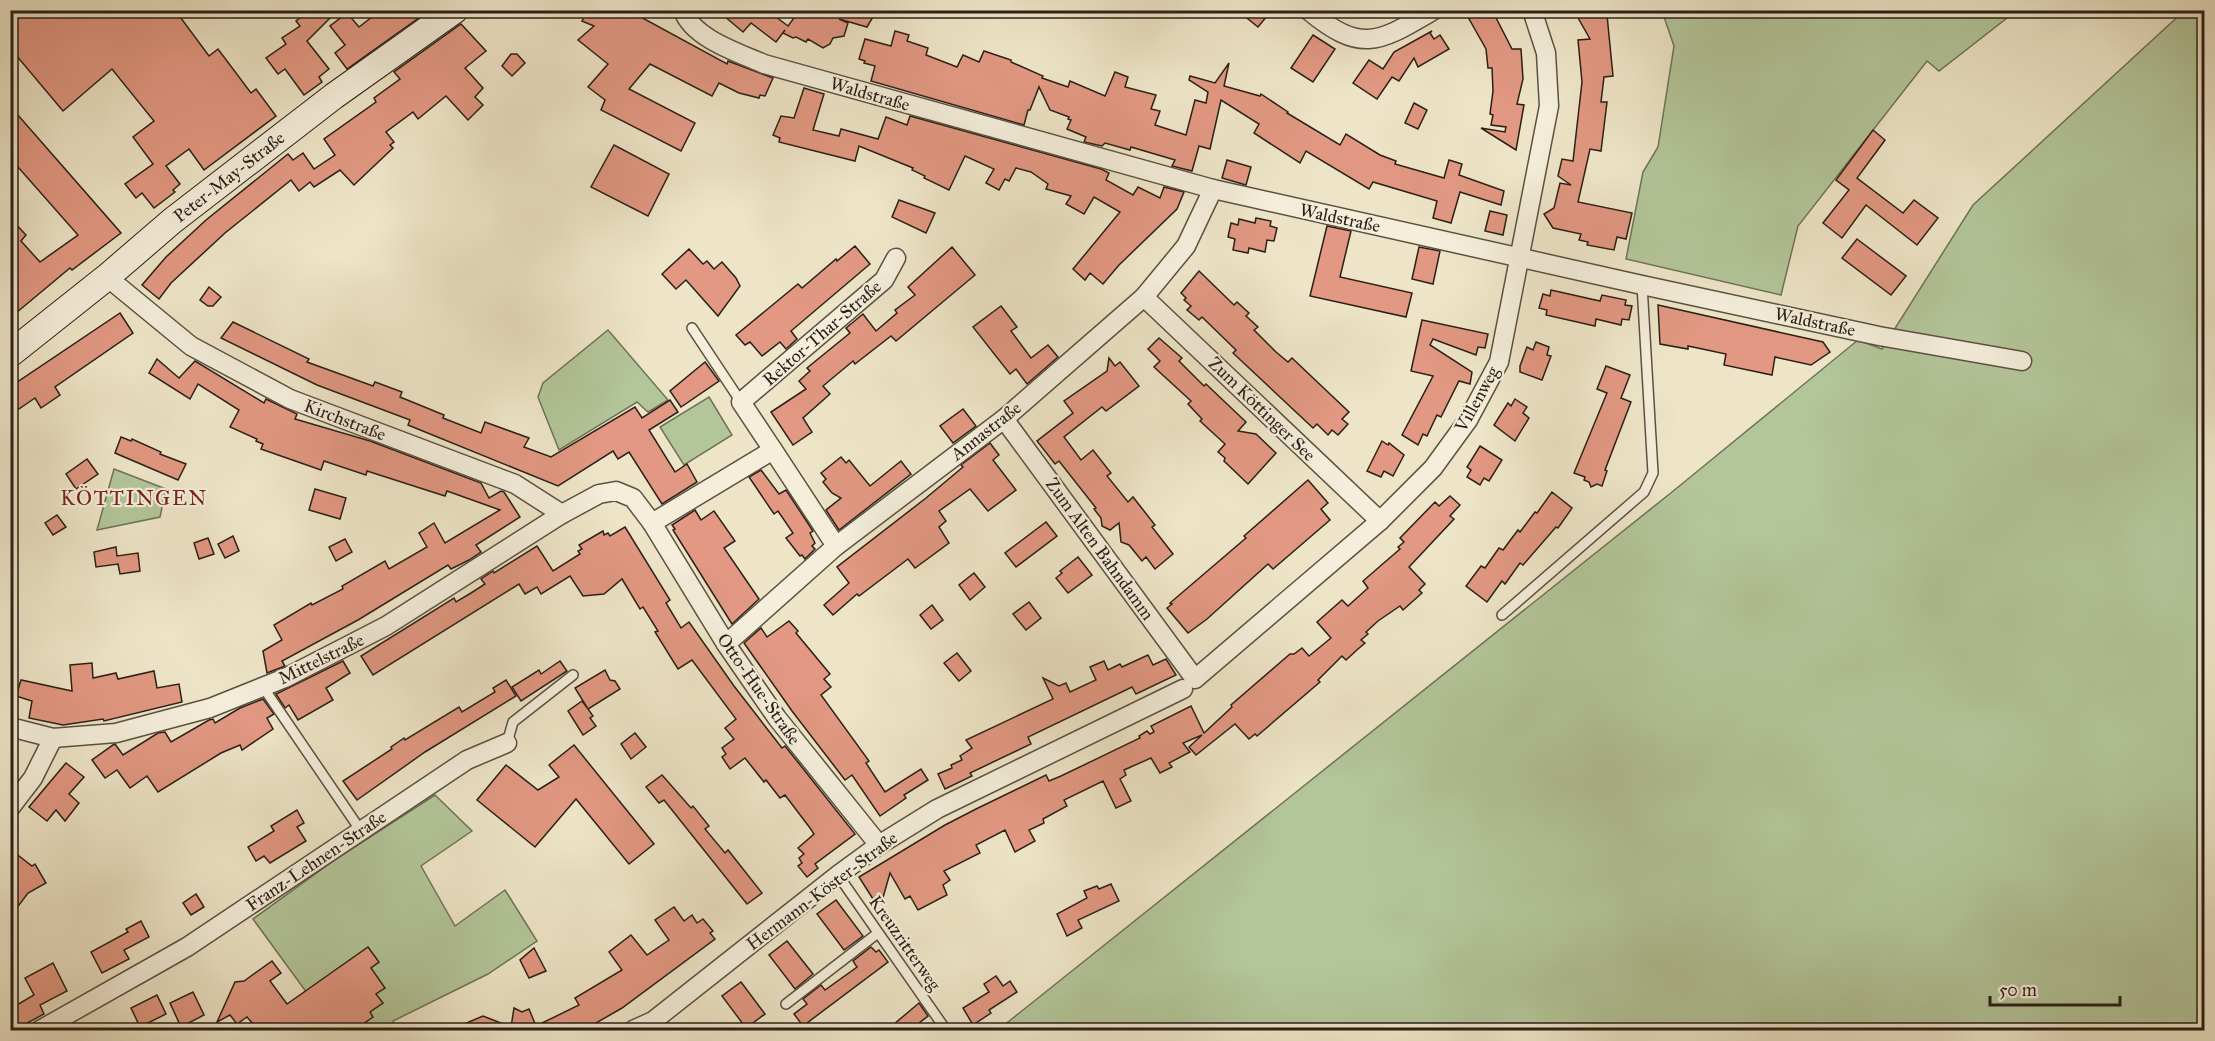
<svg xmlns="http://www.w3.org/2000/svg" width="2215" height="1041" font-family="'IM FELL Great Primer',serif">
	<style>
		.green { fill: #b3c69a; stroke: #6e7358; stroke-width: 1.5 }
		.building { fill: #e29882; stroke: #2a2016; stroke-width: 1.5 }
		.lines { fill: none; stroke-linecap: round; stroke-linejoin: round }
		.lane-casing { stroke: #5b5142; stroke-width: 12 }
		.street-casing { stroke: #5b5142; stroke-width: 21 }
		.secondary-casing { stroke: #2a2016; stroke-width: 28 }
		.lane { stroke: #f4eedb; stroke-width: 9 }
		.street { stroke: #f4eedb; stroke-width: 18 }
		.secondary { stroke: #f4eedb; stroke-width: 26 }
		.labels { text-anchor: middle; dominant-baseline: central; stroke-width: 4.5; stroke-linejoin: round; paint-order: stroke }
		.street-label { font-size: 18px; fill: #2a2016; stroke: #f4eedb }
		.quarter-label { font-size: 21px; letter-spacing: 1.5px; fill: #7a1f14; stroke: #f4eedb }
	</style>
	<rect width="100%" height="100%" fill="#eee5c8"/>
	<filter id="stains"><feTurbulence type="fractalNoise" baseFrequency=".00333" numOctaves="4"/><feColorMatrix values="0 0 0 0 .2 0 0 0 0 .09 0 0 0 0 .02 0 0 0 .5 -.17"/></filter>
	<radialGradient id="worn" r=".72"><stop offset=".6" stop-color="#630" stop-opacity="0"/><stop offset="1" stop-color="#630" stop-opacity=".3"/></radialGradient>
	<g class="green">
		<polygon points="1662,11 2016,11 1939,71 1927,61 1798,226 1781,295 1626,259 1643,172 1658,147 1674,46"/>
		<polygon points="2184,11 2204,11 2204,1030 998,1030 1672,492 1858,340 1882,349 1973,205"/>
		<polygon points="608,330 668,400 648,412 637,402 559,450 538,397 543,383"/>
		<polygon points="709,397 732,435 684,465 660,427"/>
		<polygon points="114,469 166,489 160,517 97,530"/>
		<polygon points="435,795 472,831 421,866 455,926 505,890 537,941 488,974 393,1021 398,1030 334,1030 253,919 336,859"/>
	</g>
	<g class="building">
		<polygon points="10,10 175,10 209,56 218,49 251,93 256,89 276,116 204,170 189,149 166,166 180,184 173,190 175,192 154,208 142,193 136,198 125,184 153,164 133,137 154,121 112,69 63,111 10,48"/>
		<polygon points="309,10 338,10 307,41 329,69 319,77 322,82 304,95 285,69 278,74 266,58 286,44 282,38 300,26 296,21"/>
		<polygon points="381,10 427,12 347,69 335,53 345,45 330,26 347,13 359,27"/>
		<polygon points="587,10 628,10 727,64 728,61 773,78 765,96 760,95 759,98 739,93 719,83 712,96 650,64 629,89 695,123 681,151 601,110 605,100 588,87 608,64 578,40 594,26 582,21"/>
		<polygon points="717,10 767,10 788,26 800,10 812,10 821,16 824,10 877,10 867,27 839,19 848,23 844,36 833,38 830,44 823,48 808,39 806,42 796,37 793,38 783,33 785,30 776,42 751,23 743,32"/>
		<polygon points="1237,10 1272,10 1258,27"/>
		<polygon points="1464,10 1492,10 1512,49 1521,49 1523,79 1517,104 1524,105 1516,150 1481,128 1505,132 1506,127 1491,125 1493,115 1490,114 1493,91 1492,68 1488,68 1486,49"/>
		<polygon points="1586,10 1601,10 1604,16 1607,15 1613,76 1604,77 1601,102 1607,102 1601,151 1590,149 1578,202 1632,213 1626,239 1617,237 1614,250 1587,245 1588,242 1579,240 1581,234 1553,228 1544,214 1554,208 1560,183 1571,185 1558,176 1562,159 1573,161 1582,82 1578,40 1590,39 1577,16"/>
		<polygon points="461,24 486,51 465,68 483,88 475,97 483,105 468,120 446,96 418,119 413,112 386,132 394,142 390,145 393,148 354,185 340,170 314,187 310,182 299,191 291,180 225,233 171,283 159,299 142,285 166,257 206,220 288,154 293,160 303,153 314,169 335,155 324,139 376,102 374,98 400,79 394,72"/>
		<polygon points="895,31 909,35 907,41 928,48 926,55 957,67 963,55 979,62 984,51 1011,60 1011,62 1043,76 1042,78 1068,87 1070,81 1105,96 1115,72 1128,77 1125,87 1156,95 1151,109 1160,111 1155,125 1186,135 1195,100 1206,103 1208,92 1189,80 1190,76 1215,83 1229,63 1224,86 1260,96 1261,94 1288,112 1287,113 1340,145 1346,134 1380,155 1396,161 1395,164 1444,178 1449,160 1462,164 1459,175 1504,191 1501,205 1460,192 1451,223 1433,218 1437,201 1373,182 1369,189 1306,151 1300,163 1254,133 1259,124 1221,100 1210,149 1199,146 1192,171 1172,166 1175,160 1131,147 1130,150 1105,143 1102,146 1084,142 1086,137 1067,129 1071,120 1068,119 1069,117 1050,110 1039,87 1030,110 1028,110 1024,125 871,81 875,66 864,63 865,61 859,59 865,39 891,46"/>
		<polygon points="1432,31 1430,33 1434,39 1440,35 1449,49 1418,67 1414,58 1399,81 1392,77 1377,99 1353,83 1369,60 1383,69 1394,52"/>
		<polygon points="1313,35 1335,49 1313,82 1291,68"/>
		<polygon points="511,54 517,54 525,63 512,76 502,66"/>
		<polygon points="804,88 824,94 813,130 839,136 841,129 878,139 886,117 907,125 910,116 1101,169 1109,173 1106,180 1133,195 1138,187 1160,198 1164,187 1184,192 1177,209 1119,265 1103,284 1090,273 1085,280 1073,269 1120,212 1094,197 1084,214 1066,204 1071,196 1046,189 1048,184 1031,172 1016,168 1009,181 1005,179 999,190 986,183 994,169 965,156 949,190 924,178 925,176 912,170 913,168 859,146 855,161 779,142 780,138 773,135 781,116 794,118"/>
		<polygon points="1414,103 1427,110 1418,129 1405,123"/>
		<polygon points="10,106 121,233 72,270 70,268 10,318 10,218 26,235 21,241 40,262 78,235 10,158"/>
		<polygon points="1873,130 1885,140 1857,178 1903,213 1914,200 1938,218 1917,245 1866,205 1842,238 1823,223 1849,190 1836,180"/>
		<polygon points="614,145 669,174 648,216 591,187"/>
		<polygon points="1227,160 1251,167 1246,185 1222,178"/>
		<polygon points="899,200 935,213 926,233 892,217"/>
		<polygon points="1490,211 1507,215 1503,235 1485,231"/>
		<polygon points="1256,218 1271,221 1270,226 1277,228 1274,241 1267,240 1265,252 1249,248 1248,253 1233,250 1235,239 1228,237 1231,223 1238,225 1239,219 1255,223"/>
		<polygon points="1327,226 1351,231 1340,277 1412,293 1406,317 1310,296"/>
		<polygon points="1857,239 1906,276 1891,295 1842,258"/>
		<polygon points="855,246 870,264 791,331 797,339 786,349 780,342 762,356 750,342 745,345 736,335 798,284 802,288 836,259 837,261"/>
		<polygon points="952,247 975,275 896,341 891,336 855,364 853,361 823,386 830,394 803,418 812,432 793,445 771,412 806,389 799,381 810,371 807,368 850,333 846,328 863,314 876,331 897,313 895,310 915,295 908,287"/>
		<polygon points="1419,247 1440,251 1433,284 1412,279"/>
		<polygon points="689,249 703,264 707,261 714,269 722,262 736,278 740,286 718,316 686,280 676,289 662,274"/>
		<polygon points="1199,271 1234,305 1237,302 1249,313 1246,316 1258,327 1254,330 1276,352 1288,362 1292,358 1349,412 1342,419 1348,424 1338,435 1332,430 1328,435 1317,424 1313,428 1233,353 1236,350 1202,317 1199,320 1187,310 1191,306 1184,300 1186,298 1181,293"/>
		<polygon points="209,287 221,297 213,306 208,306 200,300"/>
		<polygon points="1551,290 1600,301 1602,295 1626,300 1625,305 1632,306 1629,320 1622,319 1621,325 1596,319 1595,326 1546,315 1547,310 1539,308 1543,294 1550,296"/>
		<polygon points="1658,305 1823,342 1830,352 1811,365 1775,357 1772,375 1724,365 1726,354 1688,346 1688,349 1660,344"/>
		<polygon points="1001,306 1017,327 1011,331 1031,358 1048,345 1058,357 1027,384 1016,369 1010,374 973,327"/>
		<polygon points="120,313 133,333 55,387 60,395 41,408 35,398 10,415 10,387"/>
		<polygon points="1422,320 1488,334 1485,348 1478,347 1476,355 1433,339 1430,345 1472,372 1470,384 1459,381 1441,417 1437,415 1427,436 1423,434 1418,445 1402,435 1433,376 1411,371"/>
		<polygon points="233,322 309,359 307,362 373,386 375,382 402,392 400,397 444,415 443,418 481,433 485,422 529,438 524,447 551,457 635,407 642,418 670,400 678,412 649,430 675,472 687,464 697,482 662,504 629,452 618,459 613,451 558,486 408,425 410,420 317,385 221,338"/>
		<polygon points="1159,338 1182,358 1179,361 1204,386 1206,384 1246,422 1238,431 1256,434 1276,453 1248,484 1224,461 1225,458 1218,452 1225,444 1200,421 1202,419 1188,404 1191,401 1154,367 1160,361 1148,349"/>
		<polygon points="1536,342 1549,347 1547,355 1551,356 1542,380 1520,372 1520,366 1527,347 1533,350"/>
		<polygon points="1109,358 1115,366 1120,362 1139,386 1106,411 1102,407 1064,437 1081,460 1093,450 1111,473 1107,476 1128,502 1133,497 1155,525 1152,527 1173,554 1155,569 1146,557 1142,561 1129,545 1121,542 1119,523 1110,530 1102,526 1101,518 1094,509 1096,508 1059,461 1055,464 1037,441 1073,413 1064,401 1107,371"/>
		<polygon points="157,359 179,378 195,361 264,403 266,399 297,414 295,419 370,441 481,483 489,498 501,491 504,492 520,517 476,545 481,552 469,560 451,569 448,565 358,620 282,661 285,666 267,673 263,651 282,640 274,625 311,603 312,605 343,589 342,586 385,561 389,569 427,547 419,533 434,523 445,543 500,510 447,491 445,496 367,471 366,475 324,461 321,470 261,449 263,444 256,441 257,439 230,427 239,410 198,384 190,399 149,373"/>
		<polygon points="705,362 719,381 681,407 670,391"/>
		<polygon points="1606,366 1630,375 1621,398 1631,402 1605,470 1607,471 1602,486 1597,484 1591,487 1589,482 1584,480 1585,477 1574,473 1607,393 1597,389"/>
		<polygon points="1515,399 1527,407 1523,413 1529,418 1515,441 1494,425 1508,403 1511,406"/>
		<polygon points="963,409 976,426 953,443 940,426"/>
		<polygon points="121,437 131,441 132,439 161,452 160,454 186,464 178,480 115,453"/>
		<polygon points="1382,441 1388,445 1389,443 1404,455 1393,476 1384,471 1381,477 1367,471"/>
		<polygon points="990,443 999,455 993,460 1016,490 988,511 970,489 939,511 946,521 939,527 949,543 915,568 908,559 859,596 857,594 833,615 824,605 849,583 837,567 926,498 963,467 961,465"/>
		<polygon points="1480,446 1502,460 1489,481 1484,478 1480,485 1467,477 1471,470 1467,467"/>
		<polygon points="841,457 846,463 849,460 870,486 901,461 911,474 839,530 826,510 841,498 832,493 823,482 826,479 821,473"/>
		<polygon points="87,459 98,474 76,489 66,474"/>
		<polygon points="761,470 779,494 786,490 813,531 810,533 815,543 812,546 815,549 805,559 802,555 800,556 786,538 793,533 778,511 774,514 749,477"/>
		<polygon points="1308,480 1328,503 1321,509 1330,520 1273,569 1268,564 1207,619 1188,633 1167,608 1172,604 1170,603 1246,538 1244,536"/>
		<polygon points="315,489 346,498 340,519 309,510"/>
		<polygon points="1552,492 1572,508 1558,528 1556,527 1523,565 1520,563 1505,584 1502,581 1487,602 1466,586 1481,566 1485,568 1499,548 1503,550 1518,530 1520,532 1535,512 1537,513"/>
		<polygon points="1450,496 1460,505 1450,516 1454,519 1409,567 1425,584 1419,590 1422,593 1403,610 1400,606 1378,621 1366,632 1368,634 1361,640 1365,643 1358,649 1346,660 1342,656 1318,680 1320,682 1257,736 1255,734 1249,739 1235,724 1196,755 1189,747 1202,735 1183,743 1190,752 1169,763 1172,767 1160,773 1151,758 1124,770 1126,775 1120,779 1131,801 1116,808 1103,781 1064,800 1067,806 1043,819 1044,823 1029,830 1035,841 1015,852 1005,830 976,845 980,853 944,871 950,880 943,885 947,895 918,910 910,896 905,899 890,873 882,901 873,899 859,877 945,825 976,809 1046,775 1049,781 1061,776 1140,738 1139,736 1147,731 1150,734 1154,732 1151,726 1191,706 1204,733 1232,707 1231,705 1290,654 1294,654 1302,648 1309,656 1331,638 1317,622 1342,600 1348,606 1368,588 1363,581 1400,549 1398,547 1404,542 1400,538 1435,502 1439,506"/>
		<polygon points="695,510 701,520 714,511 735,541 724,548 759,599 732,624 673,530 675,529 672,525"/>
		<polygon points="57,515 66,527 53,535 45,523"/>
		<polygon points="1046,522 1057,536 1016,567 1005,553"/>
		<polygon points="625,527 670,600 666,603 681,628 689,622 734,686 782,748 785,746 855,834 815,864 818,868 807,877 798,866 802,863 799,858 804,854 798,848 814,834 810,828 785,795 780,798 766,780 764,782 745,758 730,769 722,757 726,754 722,748 734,739 725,728 736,719 692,660 678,669 655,632 658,631 643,607 640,609 622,579 604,594 583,596 570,576 541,594 537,587 525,594 519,584 373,675 361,656 454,598 456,602 471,593 485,584 481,579 493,571 494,573 537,546 553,571 580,554 578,551 582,549 579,545 603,531 604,535 608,533 610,536"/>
		<polygon points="233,536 239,551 225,558 218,544"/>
		<polygon points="208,538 214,554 199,559 194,543"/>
		<polygon points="345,539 352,552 336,561 329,547"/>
		<polygon points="116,547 117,556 138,553 140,571 120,574 118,564 96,567 94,552"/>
		<polygon points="1078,557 1092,575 1068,593 1056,578 1062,573 1060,571"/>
		<polygon points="974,573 985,587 970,600 959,585"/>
		<polygon points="1029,602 1041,618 1026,630 1013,614"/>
		<polygon points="932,605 943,620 931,629 920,615"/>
		<polygon points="789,621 798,631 796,633 830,674 824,679 831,687 821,695 869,761 866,763 885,792 921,769 928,780 904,795 906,798 880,816 852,775 845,780 792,711 744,643 761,628 767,637"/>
		<polygon points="957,653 971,671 959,681 944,663"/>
		<polygon points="1148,655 1153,665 1166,659 1176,675 1136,694 1132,687 1028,737 1031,744 970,773 972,776 945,789 938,774 952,768 951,765 962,760 960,756 972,748 966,740 1053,699 1043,678 1059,686 1066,683 1070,692 1096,680 1090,667 1104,661 1108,670 1120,664 1122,667"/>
		<polygon points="343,661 350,673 326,688 333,700 298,720 289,705 285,708 276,694"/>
		<polygon points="560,661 567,671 521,701 512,687 539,670 541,674"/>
		<polygon points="92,663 93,678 116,673 118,679 154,671 157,688 179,684 182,702 104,721 103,719 63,725 29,718 32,701 16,696 21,680 72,691 70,665"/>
		<polygon points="605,670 610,680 615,681 620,689 588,709 593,716 590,718 596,726 583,735 568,711 582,701 588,709 575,688"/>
		<polygon points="506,680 516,696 425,752 357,800 343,781 392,749 391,747 404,738 405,740 459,707 462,712 495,692 493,688"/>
		<polygon points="263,699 274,714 267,718 273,729 242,750 240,745 221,753 158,792 147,776 130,788 117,770 105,778 92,760 113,745 115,744 123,755 158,733 165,732 171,742 209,720 213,719 215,723 240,708"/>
		<polygon points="635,733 646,747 631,759 621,744"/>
		<polygon points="574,745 654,844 629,864 576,799 535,847 477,800 506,765 538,790 559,777 549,765"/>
		<polygon points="66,763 84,777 69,794 79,803 65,821 56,810 47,821 29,807"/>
		<polygon points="662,775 691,808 693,806 709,826 705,829 725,853 728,850 762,893 747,904 664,800 659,803 646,787"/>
		<polygon points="297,810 304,823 297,827 306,841 270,863 264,856 256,861 248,847 274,831 271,826"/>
		<polygon points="10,849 32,866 35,864 46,883 28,893 10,917"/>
		<polygon points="1111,884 1119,901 1078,920 1082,928 1067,936 1057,914 1087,898 1084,891 1097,886 1099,889"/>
		<polygon points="196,894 204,907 191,915 183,903"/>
		<polygon points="836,900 863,936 844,950 817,914"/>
		<polygon points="674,907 684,921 692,915 697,923 703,919 713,931 710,933 715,939 622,1008 584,1030 450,1030 483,1016 511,1027 514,1008 522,1012 529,1009 536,1026 579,1005 575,998 622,970 609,952 631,935 647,955 669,940 655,920"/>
		<polygon points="141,921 149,937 124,950 129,959 102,973 91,952 128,932 126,929"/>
		<polygon points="787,941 813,974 795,989 769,955"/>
		<polygon points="368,947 379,962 371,968 385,988 376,994 383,1003 370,1012 373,1017 354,1030 268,1030 271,1024 254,1025 247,1017 237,1024 230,1015 217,1022 235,982 244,981 272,961 281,973 270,981 287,1004"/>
		<polygon points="871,947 876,952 879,950 888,962 803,1026 794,1014 807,1004 803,999 821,985 825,990 857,967 853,961"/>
		<polygon points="534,948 546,971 529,978 520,960"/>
		<polygon points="53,963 67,991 40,1005 44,1014 16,1029 10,1019 10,1009 34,995 25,978"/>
		<polygon points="996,976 1003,986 1010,981 1017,992 989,1010 991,1013 973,1025 963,1008 989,992 984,984"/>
		<polygon points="741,982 765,1014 746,1028 722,996"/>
		<polygon points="193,992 204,1015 181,1027 170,1003"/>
		<polygon points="157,995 166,1014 140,1027 131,1008"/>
		<polygon points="919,1003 928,1016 910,1030 887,1030"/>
	</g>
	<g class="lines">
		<g class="lane-casing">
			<g id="lane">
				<polyline points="692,328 741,402"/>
				<polyline points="1502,615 1644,492 1653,473 1642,285"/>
				<polyline points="263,687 361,831"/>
				<polyline points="507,743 513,722 573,675"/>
				<polyline points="838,875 946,1030"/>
				<polyline points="786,1004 878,933"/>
			</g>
		</g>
		<g class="street-casing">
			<g id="street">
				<path d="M683 10C692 38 739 53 764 64L1213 189 1642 285 1879 336 2022 361"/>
				<path d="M1308 10C1362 55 1379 42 1434 10"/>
				<polyline points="107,277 191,346 290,399 515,484 562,514"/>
				<polyline points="1144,297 1380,521"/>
				<polyline points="1004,419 1195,679 1380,521 1433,468 1468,420 1499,362 1549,106 1546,53 1532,10"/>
				<polyline points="773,450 741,402 884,280 896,258"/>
				<polyline points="652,523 773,450 836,546"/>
				<polyline points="726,644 836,546 1004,419 1144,297 1186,246 1213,189"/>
				<polyline points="10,727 53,738 116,733 210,708 285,678 386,626 562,514 599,494 616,491 633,498 652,523 726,644 777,718 879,845"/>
				<polyline points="10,808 33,778 53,738"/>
				<polyline points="40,1030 187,947 467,760 507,743"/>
				<polyline points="633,1030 653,1021 838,875 879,845 937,809 1183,689"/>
			</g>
		</g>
		<g class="secondary-casing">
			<polyline id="secondary" points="10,354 107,277 172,221 334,96 455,10"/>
		</g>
		<use href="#lane" class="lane"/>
		<use href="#street" class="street"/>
		<use href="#secondary" class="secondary"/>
	</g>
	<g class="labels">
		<g class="street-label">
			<text transform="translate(870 94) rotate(16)">Waldstraße</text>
			<text transform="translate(229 177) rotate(-38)">Peter-May-Straße</text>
			<text transform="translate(1340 218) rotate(12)">Waldstraße</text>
			<text transform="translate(1815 322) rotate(12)">Waldstraße</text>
			<text transform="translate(822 333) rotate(-41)">Rektor-Thar-Straße</text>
			<text transform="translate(1477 399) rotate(-61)">Villenweg</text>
			<text transform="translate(1262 409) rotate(44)">Zum Köttinger See</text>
			<text transform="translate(345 420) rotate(21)">Kirchstraße</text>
			<text transform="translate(986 431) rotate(-38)">Annastraße</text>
			<text transform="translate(1100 549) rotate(54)">Zum Alten Bahndamm</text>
			<text transform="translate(321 659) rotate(-26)">Mittelstraße</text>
			<text transform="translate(759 689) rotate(55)">Otto-Hue-Straße</text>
			<text transform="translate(316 861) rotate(-34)">Franz-Lehnen-Straße</text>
			<text transform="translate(822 891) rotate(-37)">Hermann-Köster-Straße</text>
			<text transform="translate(905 943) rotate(55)">Kreuzritterweg</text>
		</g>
		<g class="quarter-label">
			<text x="134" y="498">KÖTTINGEN</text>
		</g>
	</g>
	<rect width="2215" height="1041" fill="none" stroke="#eee5c8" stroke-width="36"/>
	<rect x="12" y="12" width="2191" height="1017" fill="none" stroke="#2a2016" stroke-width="3"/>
	<rect x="18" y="18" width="2179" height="1005" fill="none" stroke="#2a2016" stroke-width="1.5"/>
	<path d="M1990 996v9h130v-9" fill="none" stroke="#2a2016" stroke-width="3"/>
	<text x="1999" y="996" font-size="18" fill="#2a2016" stroke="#f4eedb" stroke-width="4.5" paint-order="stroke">50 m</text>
	<rect width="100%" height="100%" filter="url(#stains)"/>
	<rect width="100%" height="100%" fill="url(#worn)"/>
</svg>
